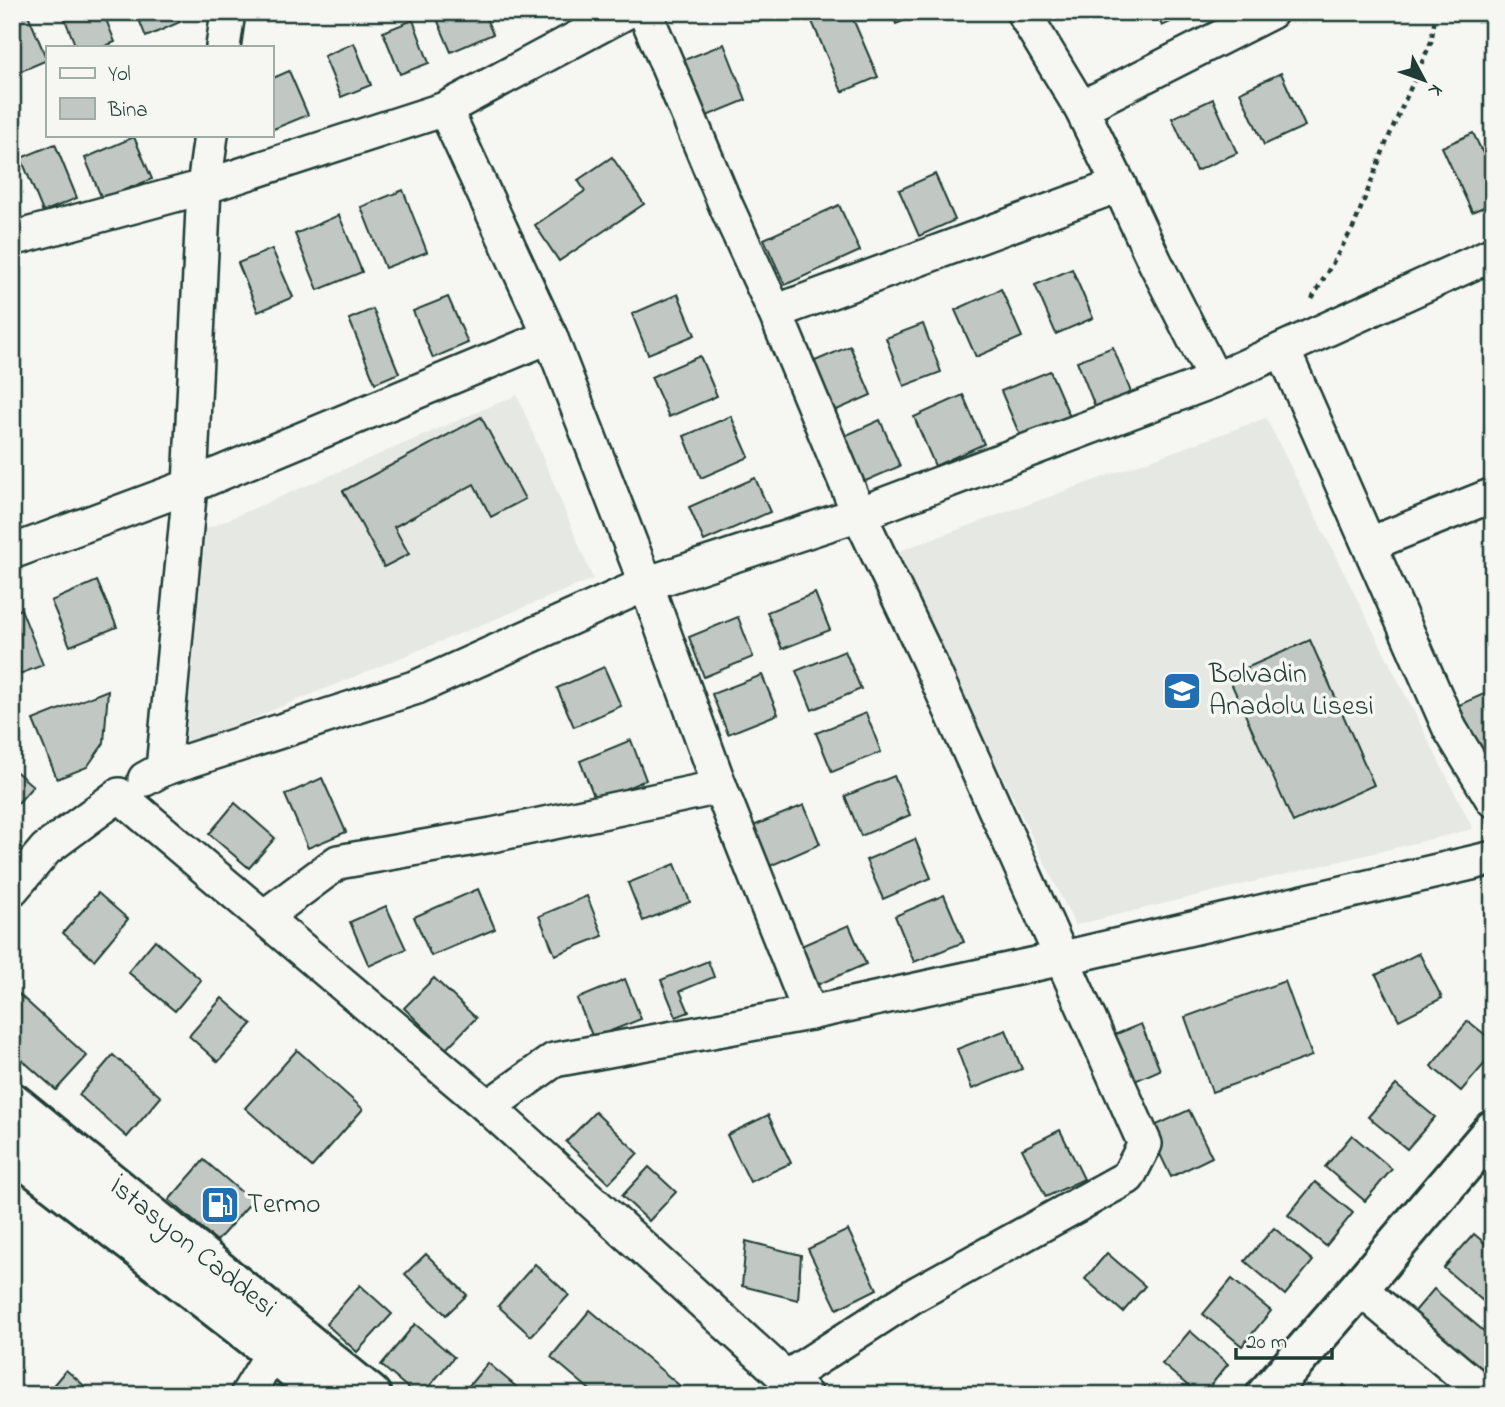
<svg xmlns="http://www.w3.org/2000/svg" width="1505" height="1407" font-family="'Indie Flower',sans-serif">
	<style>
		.built { fill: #e6e8e4 }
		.building { fill: #c1c8c3; stroke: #1f3d34; stroke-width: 2 }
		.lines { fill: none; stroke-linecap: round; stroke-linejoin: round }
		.street-casing { stroke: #1f3d34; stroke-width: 38 }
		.secondary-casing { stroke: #1f3d34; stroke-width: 44 }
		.path { stroke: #1f3d34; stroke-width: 4.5; stroke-dasharray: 5 5; stroke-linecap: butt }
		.street { stroke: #f6f6f2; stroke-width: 33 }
		.secondary { stroke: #f6f6f2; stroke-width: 38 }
		.labels { text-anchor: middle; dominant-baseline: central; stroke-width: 7; stroke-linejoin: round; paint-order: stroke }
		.poi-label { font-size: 28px; fill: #1f3d34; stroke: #f6f6f2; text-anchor: start }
		.street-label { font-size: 28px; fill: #1f3d34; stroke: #f6f6f2 }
	</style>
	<rect width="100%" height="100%" fill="#f6f6f2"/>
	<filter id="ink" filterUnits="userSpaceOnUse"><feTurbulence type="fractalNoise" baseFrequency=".0143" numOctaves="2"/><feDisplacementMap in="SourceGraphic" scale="14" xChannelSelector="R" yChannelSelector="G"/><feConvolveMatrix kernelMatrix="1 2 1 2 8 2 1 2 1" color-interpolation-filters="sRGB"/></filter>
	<g filter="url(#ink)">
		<g class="built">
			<polygon points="517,395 593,579 185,746 206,529"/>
			<polygon points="1266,418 1473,829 1075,925 894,553"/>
		</g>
		<g class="building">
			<polygon points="12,12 27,12 47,60 12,75"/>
			<polygon points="62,12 103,12 115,42 103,47 76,47"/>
			<polygon points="136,12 176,12 180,22 146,37"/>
			<polygon points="434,12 483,12 493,34 451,52"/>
			<polygon points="808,12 850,12 878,77 842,92"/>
			<polygon points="892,12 926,12 896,24"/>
			<polygon points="1155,12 1191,12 1162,26"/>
			<polygon points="413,20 429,63 400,74 383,32"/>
			<polygon points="354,43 371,85 341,97 324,56"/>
			<polygon points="724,44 746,100 702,118 679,62"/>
			<polygon points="289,71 308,115 271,130 271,79"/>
			<polygon points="1281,73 1305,126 1264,145 1240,92"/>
			<polygon points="1213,99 1237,153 1196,171 1172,118"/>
			<polygon points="1473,133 1493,174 1493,203 1472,212 1442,147"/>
			<polygon points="134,137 152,179 102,199 85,158"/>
			<polygon points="55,144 77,198 43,212 21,158"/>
			<polygon points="612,157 644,204 559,261 535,225 585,191 578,180"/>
			<polygon points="935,174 955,220 919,236 899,190"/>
			<polygon points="403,190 427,252 385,268 361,207"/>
			<polygon points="839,205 860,251 785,285 764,239"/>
			<polygon points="339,215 362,272 318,290 295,234"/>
			<polygon points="272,249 293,297 258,312 238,263"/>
			<polygon points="1072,269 1093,318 1056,334 1035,285"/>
			<polygon points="1001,289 1022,337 976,357 955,310"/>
			<polygon points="678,294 695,335 648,354 632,314"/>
			<polygon points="448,297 468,343 433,358 413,311"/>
			<polygon points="373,309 399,373 375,383 349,319"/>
			<polygon points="923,324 941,372 904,386 886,338"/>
			<polygon points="850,346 871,395 823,416 801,367"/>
			<polygon points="1113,347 1132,395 1096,409 1077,361"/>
			<polygon points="700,356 717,396 669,417 651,377"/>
			<polygon points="1050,371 1070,417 1021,438 1001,391"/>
			<polygon points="963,395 984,444 935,466 914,417"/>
			<polygon points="731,416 749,457 701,478 684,436"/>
			<polygon points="481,417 525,499 491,517 474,484 394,527 409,554 384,567 343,491"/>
			<polygon points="880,420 900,466 852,487 831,442"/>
			<polygon points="755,478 770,512 704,541 689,507"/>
			<polygon points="97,581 117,627 70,646 51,601"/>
			<polygon points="815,593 830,630 782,649 767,612"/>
			<polygon points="21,609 43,665 12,677 12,613"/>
			<polygon points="738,617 753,657 704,677 689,637"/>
			<polygon points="1310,640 1374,785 1293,822 1228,676"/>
			<polygon points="845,651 861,689 812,710 796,671"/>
			<polygon points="604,667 621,706 574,727 557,688"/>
			<polygon points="762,675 778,714 728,734 712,694"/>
			<polygon points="108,690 104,743 87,767 57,779 33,720"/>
			<polygon points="1493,690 1493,754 1482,759 1459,705"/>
			<polygon points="866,713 881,752 832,772 816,733"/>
			<polygon points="631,740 646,780 596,801 580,761"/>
			<polygon points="12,768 33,786 12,810"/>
			<polygon points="894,776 910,815 861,836 845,796"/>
			<polygon points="322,778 346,832 308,848 285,795"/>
			<polygon points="235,803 275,838 249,868 209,834"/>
			<polygon points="804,805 820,844 770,866 753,826"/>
			<polygon points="915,839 931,878 883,899 866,860"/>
			<polygon points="675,864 690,902 643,921 628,883"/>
			<polygon points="478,889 495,929 431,956 414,917"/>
			<polygon points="98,893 128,919 94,960 63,933"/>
			<polygon points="944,895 964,942 914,962 895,916"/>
			<polygon points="587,896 603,936 555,955 539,916"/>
			<polygon points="386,906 406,949 369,966 350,922"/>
			<polygon points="849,925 866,964 817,985 801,946"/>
			<polygon points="155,940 201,980 175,1011 128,972"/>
			<polygon points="1419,953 1442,998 1399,1020 1376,975"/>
			<polygon points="708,961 714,977 680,991 689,1012 676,1017 661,980"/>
			<polygon points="434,978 476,1018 446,1049 404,1008"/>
			<polygon points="625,979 641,1019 593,1038 577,999"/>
			<polygon points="1285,981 1312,1056 1212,1092 1185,1017"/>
			<polygon points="12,988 87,1056 56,1090 12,1051"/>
			<polygon points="222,998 252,1024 218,1062 189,1036"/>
			<polygon points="1468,1021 1493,1041 1493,1054 1461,1091 1431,1066"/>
			<polygon points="1141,1024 1160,1070 1128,1084 1109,1037"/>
			<polygon points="1006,1030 1022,1069 972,1089 957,1049"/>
			<polygon points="297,1050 363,1109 312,1167 245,1108"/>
			<polygon points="113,1055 161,1097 127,1137 79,1095"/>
			<polygon points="1396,1085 1435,1117 1407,1149 1368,1117"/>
			<polygon points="1189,1110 1212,1157 1171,1177 1148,1129"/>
			<polygon points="595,1112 638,1153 609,1183 566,1142"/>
			<polygon points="768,1115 791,1163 750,1182 727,1135"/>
			<polygon points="1060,1130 1084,1179 1046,1197 1022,1149"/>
			<polygon points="1352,1135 1392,1169 1365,1201 1325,1167"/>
			<polygon points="204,1160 252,1201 217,1241 169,1200"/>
			<polygon points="649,1167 676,1192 649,1221 622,1196"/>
			<polygon points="1315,1182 1353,1213 1326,1246 1288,1215"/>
			<polygon points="1493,1197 1493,1216 1483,1208"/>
			<polygon points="1274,1228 1313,1261 1285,1295 1245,1261"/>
			<polygon points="848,1230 877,1289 837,1309 808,1249"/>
			<polygon points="1474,1234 1493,1250 1493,1290 1483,1301 1444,1268"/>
			<polygon points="746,1241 801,1255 798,1300 742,1286"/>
			<polygon points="1107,1253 1145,1286 1123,1312 1085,1279"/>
			<polygon points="426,1254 467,1295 446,1315 405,1274"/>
			<polygon points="535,1264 569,1295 531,1336 498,1306"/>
			<polygon points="1232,1279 1271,1311 1242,1346 1203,1314"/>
			<polygon points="360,1285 392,1314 357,1352 326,1324"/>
			<polygon points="1434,1289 1493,1339 1493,1360 1474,1383 1404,1324"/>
			<polygon points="590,1310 679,1385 670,1395 596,1395 551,1357"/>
			<polygon points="415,1324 454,1357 422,1395 416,1395 381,1365"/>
			<polygon points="1190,1331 1228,1364 1203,1395 1199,1395 1162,1364"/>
			<polygon points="488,1363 526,1395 461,1395"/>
			<polygon points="66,1370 95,1395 45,1395"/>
			<polygon points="1344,1385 1356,1395 1335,1395"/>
			<polygon points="1141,1388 1149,1395 1135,1395"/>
		</g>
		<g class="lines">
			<g class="street-casing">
				<g id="street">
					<polyline points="645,12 727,208 775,312 859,514 928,659 1145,1144 1128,1177 916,1294 786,1378"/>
					<polyline points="1023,12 1081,108 1119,185 1155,262 1215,380"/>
					<polyline points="223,47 228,12"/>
					<polyline points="1081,108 1271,12"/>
					<polyline points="445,109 550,336 646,584 720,787 810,1013"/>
					<polyline points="12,239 204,187 445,109 626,12"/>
					<polyline points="775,312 1119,185"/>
					<polyline points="1283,350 1450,729 1493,800"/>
					<polyline points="1370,544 1493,495"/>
					<polyline points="12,552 190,486 550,336"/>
					<polyline points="163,769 417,687 646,584 859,514 1215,380 1493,254"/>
					<polyline points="145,779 163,769 190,486 204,187 211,135"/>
					<polyline points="12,889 46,849 119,795 488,1107 805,1395"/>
					<polyline points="264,917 338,862 492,835 720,787"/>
					<polyline points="488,1107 554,1060 810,1013 1063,958 1493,858"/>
					<polyline points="1359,1288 1486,1395"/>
					<polyline points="247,1395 273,1352"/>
				</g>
			</g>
			<g class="secondary-casing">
				<g id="secondary">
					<polyline points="12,1102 371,1395"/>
					<polyline points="12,1150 273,1352 323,1395"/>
					<polyline points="1266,1395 1359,1288 1493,1130"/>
				</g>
			</g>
			<polyline class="path" points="1312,299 1354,226 1387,141 1431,42 1436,12"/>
			<use href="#street" class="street"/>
			<use href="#secondary" class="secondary"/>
		</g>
	</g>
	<defs>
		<g id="school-square" transform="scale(2.0125)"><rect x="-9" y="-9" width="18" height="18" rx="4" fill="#1f6fb2" stroke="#f6f6f2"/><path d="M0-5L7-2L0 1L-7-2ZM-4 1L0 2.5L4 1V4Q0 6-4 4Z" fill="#fff"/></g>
		<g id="fuel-square" transform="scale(2.0125)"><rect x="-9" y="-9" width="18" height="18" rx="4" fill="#1f6fb2" stroke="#f6f6f2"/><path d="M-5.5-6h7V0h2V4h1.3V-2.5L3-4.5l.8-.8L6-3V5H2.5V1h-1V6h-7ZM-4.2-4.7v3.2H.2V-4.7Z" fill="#fff"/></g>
	</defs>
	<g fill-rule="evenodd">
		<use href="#school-square" x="1182" y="691"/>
		<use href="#fuel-square" x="220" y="1205"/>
	</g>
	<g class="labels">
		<g class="poi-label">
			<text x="1209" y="675">Bolvadin<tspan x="1209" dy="32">Anadolu Lisesi</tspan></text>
			<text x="247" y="1205">Termo</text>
		</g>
		<g class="street-label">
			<text transform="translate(192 1248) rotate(39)">İstasyon Caddesi</text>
		</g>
	</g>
	<rect width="1505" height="1407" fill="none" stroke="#f6f6f2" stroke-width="42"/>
	<rect x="21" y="21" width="1463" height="1365" fill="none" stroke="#1f3d34" stroke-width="2.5" filter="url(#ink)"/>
	<rect x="46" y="46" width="228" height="91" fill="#f6f6f2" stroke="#a0aca6" stroke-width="2"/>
	<rect x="60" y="68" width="35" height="10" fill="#f6f6f2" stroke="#a0aca6" stroke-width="2"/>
	<text x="108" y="80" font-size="21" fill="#1f3d34">Yol</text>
	<rect x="60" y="98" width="35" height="21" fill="#c1c8c3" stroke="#a0aca6" stroke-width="2"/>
	<text x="108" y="116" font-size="21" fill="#1f3d34">Bina</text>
	<g transform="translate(1424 80) rotate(131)" stroke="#f6f6f2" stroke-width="5" paint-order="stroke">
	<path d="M0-5L12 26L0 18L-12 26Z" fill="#1f3d34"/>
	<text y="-10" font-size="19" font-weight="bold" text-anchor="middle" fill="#1f3d34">K</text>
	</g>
	<path d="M1236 1348v10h96v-10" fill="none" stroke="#1f3d34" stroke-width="3.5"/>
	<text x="1246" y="1348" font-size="21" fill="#1f3d34" stroke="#f6f6f2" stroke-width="5" paint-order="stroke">20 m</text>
</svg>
